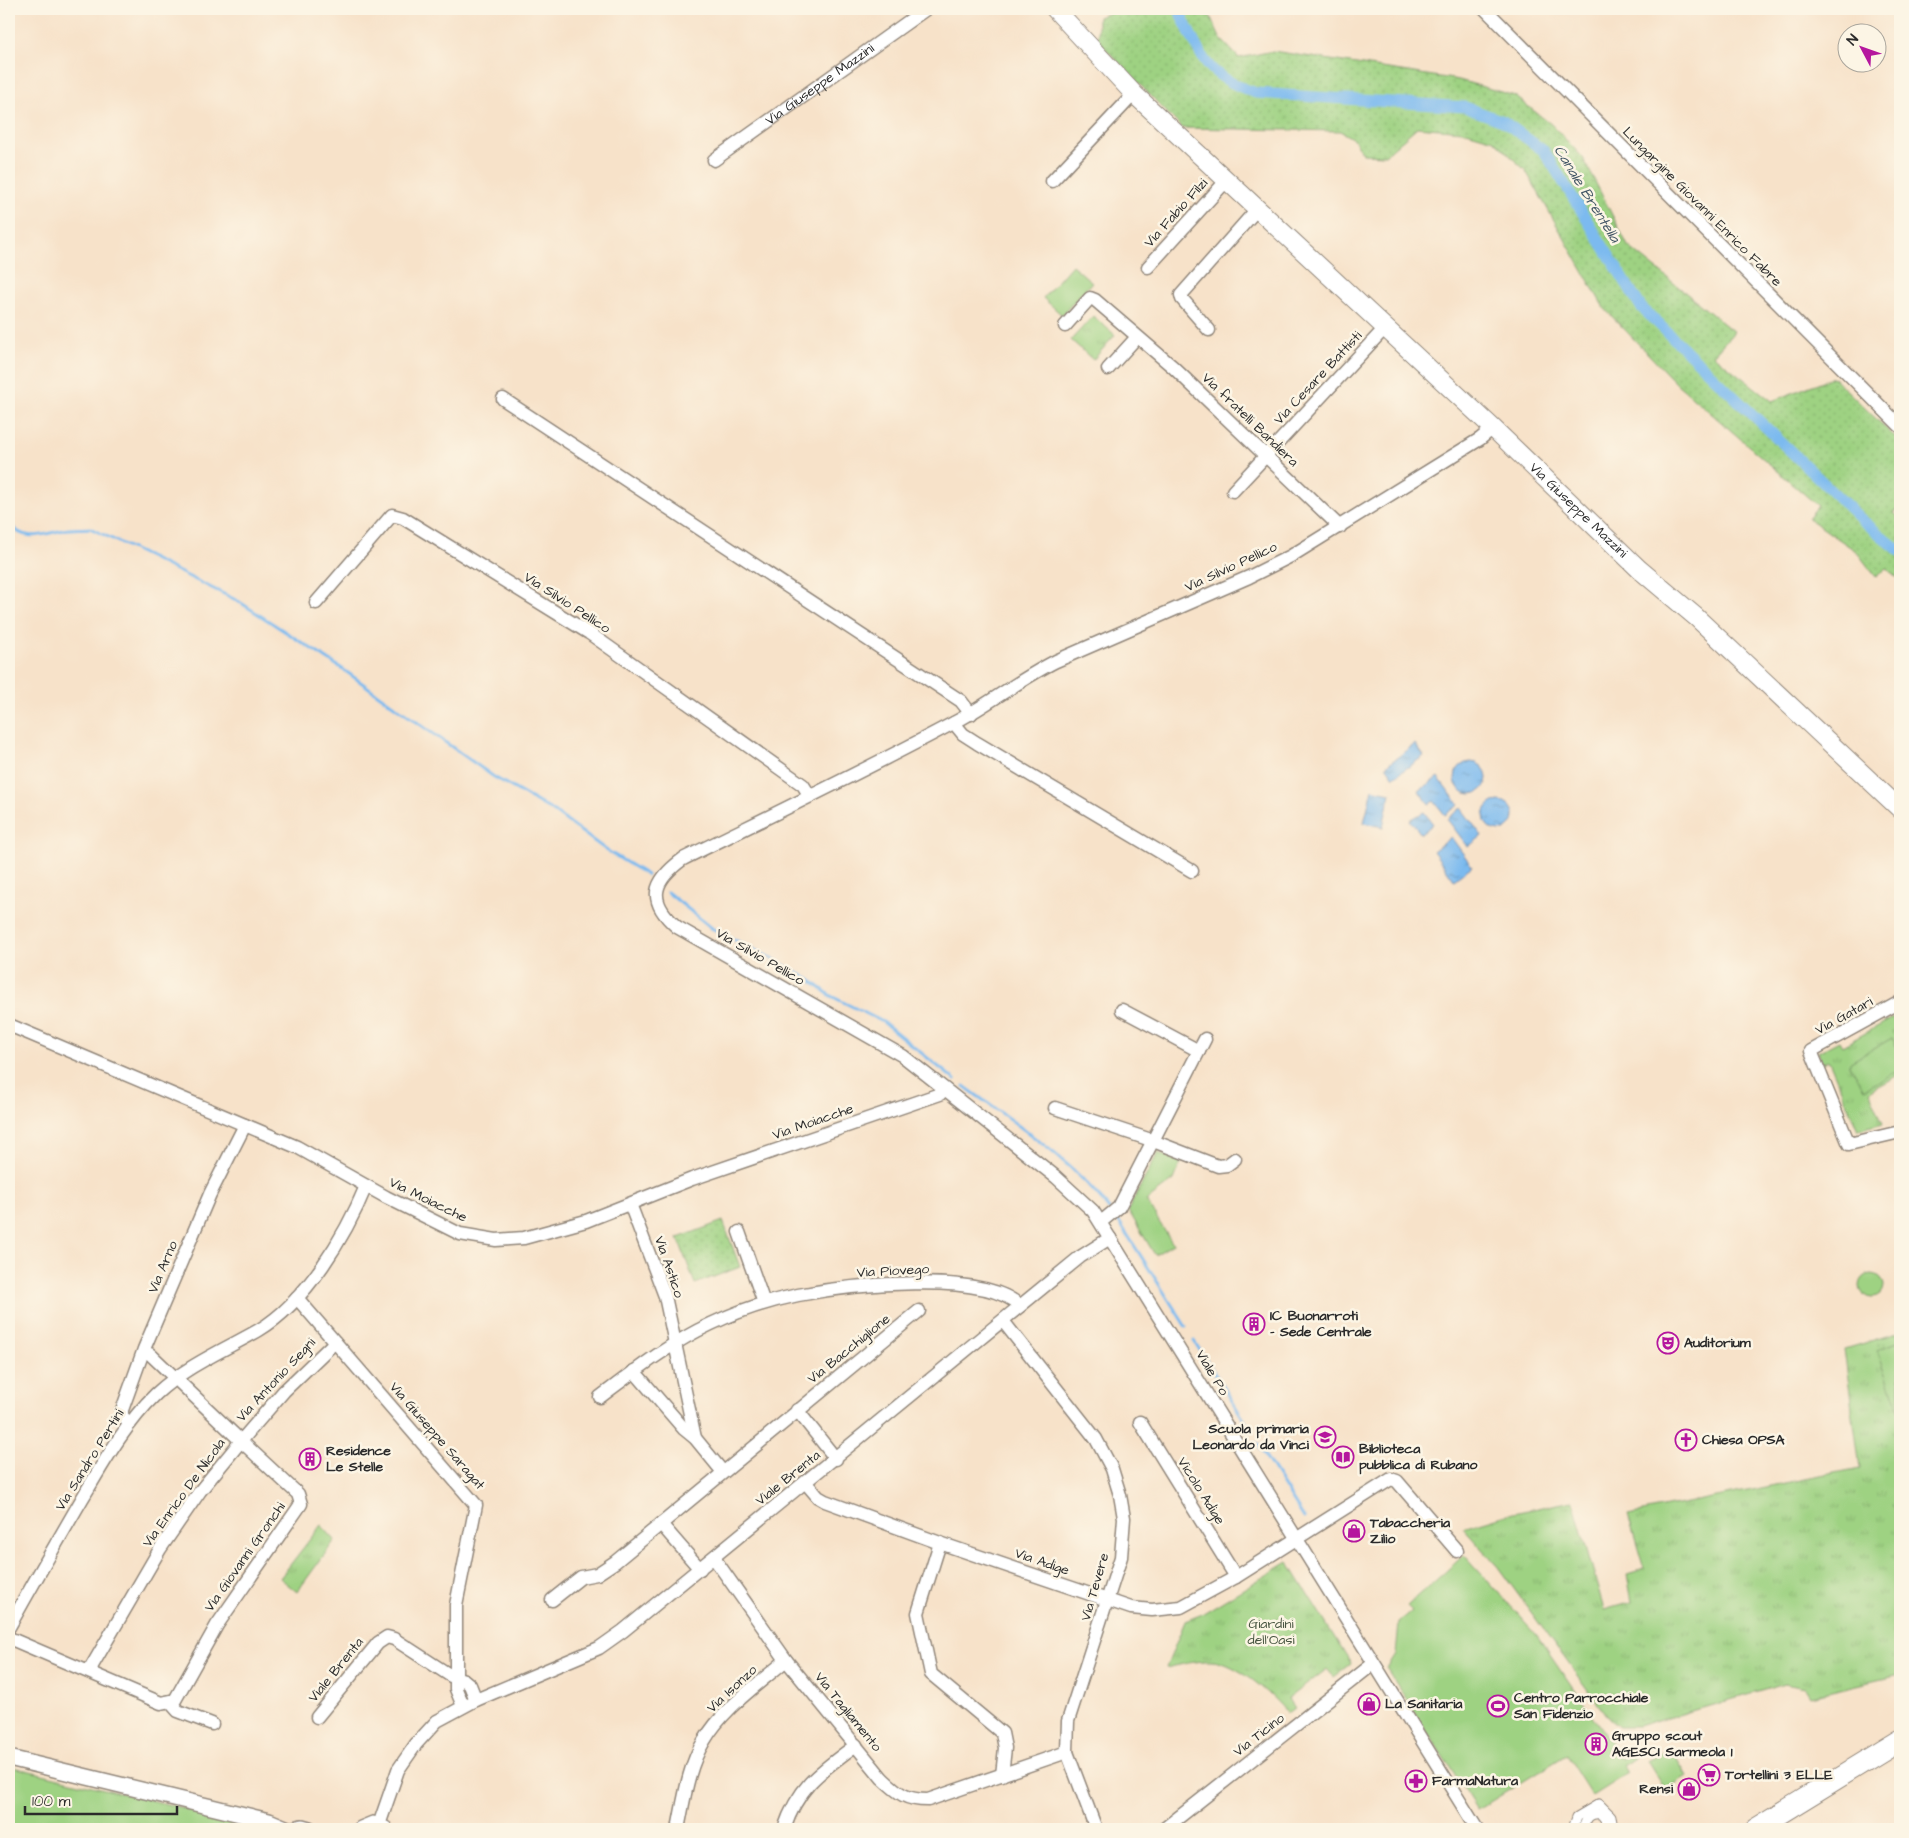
<svg xmlns="http://www.w3.org/2000/svg" width="1909" height="1838" font-family="'Architects Daughter',sans-serif">
	<style>
		.grass { fill: url(#grass-dots); stroke: #647e56 }
		.park { fill: url(#park-tufts); stroke: #647e56 }
		.garden { fill: #9ed282; stroke: #647e56 }
		.water { fill: url(#water-ripples); stroke: #53728d }
		.lines { fill: none; stroke-linecap: round; stroke-linejoin: round }
		.stream { stroke: #7bbaef; stroke-width: 3 }
		.canal { stroke: #7bbaef; stroke-width: 11 }
		.pedestrian-casing { stroke: #91867a; stroke-width: 11 }
		.minor-casing { stroke: #91867a; stroke-width: 15 }
		.tertiary-casing { stroke: #91867a; stroke-width: 18 }
		.secondary-casing { stroke: #91867a; stroke-width: 20 }
		.primary-casing { stroke: #91867a; stroke-width: 22 }
		.pedestrian { stroke: #fff; stroke-width: 9 }
		.minor { stroke: #fff; stroke-width: 12 }
		.tertiary { stroke: #fff; stroke-width: 15 }
		.secondary { stroke: #fff; stroke-width: 18 }
		.primary { stroke: #fff; stroke-width: 20 }
		.labels { text-anchor: middle; dominant-baseline: central; stroke-width: 5; stroke-linejoin: round; paint-order: stroke }
		.street-label { font-size: 14px; fill: #2b2b2b; stroke: #fcf5e5 }
		.poi-label { font-size: 14px; font-weight: bold; fill: #2b2b2b; stroke: #fcf5e5; text-anchor: start }
		.park-label { font-size: 14px; fill: #485541; stroke: #fcf5e5 }
		.water-label { font-size: 15px; font-style: italic; fill: #435666; stroke: #fcf5e5 }
	</style>
	<defs>
		<pattern id="grass-dots" width="8" height="8" patternUnits="userSpaceOnUse" patternTransform="scale(1.25)"><rect width="8" height="8" fill="#9ed282"/><path d="M2 2h.1M6 6h.1" fill="none" stroke="#88b470" stroke-width="1.8" stroke-linecap="round"/></pattern>
		<pattern id="park-tufts" width="24" height="20" patternUnits="userSpaceOnUse" patternTransform="scale(1.25)"><rect width="24" height="20" fill="#9ed282"/><path d="M3 7l-1-3M5 7V3M7 7l1-3M15 17l-1-3M17 17v-4M19 17l1-3" fill="none" stroke="#88b470"/></pattern>
		<pattern id="water-ripples" width="26" height="14" patternUnits="userSpaceOnUse" patternTransform="scale(1.25)"><rect width="26" height="14" fill="#7bbaef"/><path d="M2 4q2-2 4 0t4 0M15 11q2-2 4 0t4 0" fill="none" stroke="#6597c2"/></pattern>
	</defs>
	<rect width="100%" height="100%" fill="#fcf5e5"/>
	<filter id="ink" filterUnits="userSpaceOnUse"><feTurbulence type="fractalNoise" baseFrequency=".02" numOctaves="2"/><feDisplacementMap in="SourceGraphic" scale="10" xChannelSelector="R" yChannelSelector="G"/><feConvolveMatrix kernelMatrix="1 2 1 2 8 2 1 2 1" color-interpolation-filters="sRGB"/></filter>
	<filter id="wash" filterUnits="userSpaceOnUse"><feTurbulence type="fractalNoise" baseFrequency=".0096" numOctaves="4" result="noise"/><feDisplacementMap in="SourceGraphic" scale="20" xChannelSelector="R" yChannelSelector="G"/><feGaussianBlur stdDeviation="1.12" result="paint"/><feColorMatrix in="noise" values="0 0 0 0 0 0 0 0 0 0 0 0 0 0 0 0 0 1.4 0 .05"/><feComposite in="paint" operator="in"/></filter>
	<g filter="url(#wash)">
		<rect width="100%" height="100%" fill="#f7e2c9"/>
		<g class="grass">
			<polygon points="1121,9 1207,9 1220,38 1239,58 1273,51 1459,80 1515,96 1552,125 1583,158 1628,246 1734,332 1713,355 1772,401 1833,377 1900,442 1900,508 1893,512 1900,518 1900,580 1886,568 1876,577 1856,551 1808,518 1818,506 1676,383 1604,308 1526,171 1494,140 1463,131 1417,127 1385,155 1363,154 1355,140 1340,131 1182,128 1098,41 1098,17"/>
			<polygon points="723,1221 740,1267 695,1284 678,1238"/>
		</g>
		<g class="park">
			<polygon points="1093,316 1115,335 1093,360 1071,340"/>
			<polygon points="1900,1014 1900,1074 1869,1091 1883,1123 1858,1130 1829,1061 1822,1063 1818,1052 1839,1041 1842,1046"/>
			<polygon points="1900,1332 1900,1675 1810,1696 1805,1688 1785,1684 1637,1727 1619,1727 1609,1719 1498,1567 1463,1528 1513,1513 1573,1501 1604,1610 1632,1602 1627,1574 1644,1569 1628,1515 1860,1468 1844,1349"/>
			<polygon points="321,1525 335,1540 297,1592 280,1578"/>
			<path d="M1288 1562 1351 1664 1334 1677 1327 1669 1288 1699 1294 1708 1287 1713C1272 1694 1236 1662 1212 1661 1197 1660 1180 1665 1166 1668L1185 1621 1200 1615Z"/>
		</g>
		<g class="garden">
			<polygon points="1072,265 1092,282 1062,315 1043,298"/>
			<polygon points="1892,1038 1900,1053 1900,1068 1876,1084 1875,1083 1864,1089 1849,1063"/>
			<polygon points="1158,1153 1181,1162 1174,1180 1146,1201 1173,1244 1155,1255 1128,1210"/>
			<circle cx="1872" cy="1286" r="12"/>
			<polygon points="1900,1341 1900,1412 1877,1350"/>
			<polygon points="1464,1555 1536,1634 1622,1759 1633,1753 1635,1757 1623,1765 1628,1773 1592,1796 1566,1755 1477,1810 1387,1669 1396,1655 1399,1622 1412,1611 1407,1606"/>
			<polygon points="1670,1748 1687,1776 1665,1790 1647,1761"/>
			<polygon points="9,1766 233,1820 232,1824 254,1829 9,1829"/>
		</g>
		<g class="water">
			<polygon points="1415,744 1424,756 1394,777 1386,766"/>
			<circle cx="1471" cy="778" r="16"/>
			<polygon points="1438,777 1459,805 1445,815 1434,801 1429,804 1419,791"/>
			<polygon points="1372,789 1390,793 1383,827 1364,823"/>
			<circle cx="1499" cy="816" r="15"/>
			<polygon points="1461,808 1482,836 1468,847 1447,819"/>
			<polygon points="1424,812 1433,824 1421,834 1410,820"/>
			<polygon points="1451,837 1472,866 1454,880 1433,851"/>
		</g>
		<g class="lines">
			<g class="stream">
				<path d="M9 523C24 543 42 535 63 530 71 528 81 529 90 528L238 601 341 668 494 777 553 811 606 850 647 875"/>
				<polyline points="667,892 713,929 775,960 810,980 831,996 883,1022 955,1080"/>
				<path d="M964 1086C1015 1124 1070 1158 1109 1209"/>
				<polyline points="1118,1220 1186,1327"/>
				<polyline points="1194,1341 1250,1429"/>
				<polyline points="1257,1443 1304,1518"/>
			</g>
			<path class="canal" d="M1180 9 1181 15C1204 61 1205 75 1256 93L1465 107 1503 121 1544 151 1641 307 1862 520 1900 551"/>
		</g>
	</g>
	<g filter="url(#ink)">
		<g class="lines">
			<g class="pedestrian-casing">
				<g id="pedestrian">
					<polyline points="1573,1829 1577,1817 1599,1804 1611,1816 1613,1829"/>
					<path d="M1583 1829C1586 1819 1589 1812 1601 1814L1608 1823"/>
				</g>
			</g>
			<g class="minor-casing">
				<g id="minor">
					<polyline points="1485,9 1900,426"/>
					<path id="s1" d="M714 160 926 9"/>
					<polyline points="1052,181 1134,94"/>
					<polyline points="1148,267 1227,180"/>
					<polyline points="1065,326 1090,298 1095,300 1173,367 1340,527"/>
					<polyline points="1209,330 1182,299 1181,295 1258,208"/>
					<polyline points="1108,369 1137,337"/>
					<polyline points="503,399 961,701 971,714"/>
					<polyline points="1233,491 1385,328"/>
					<polyline points="316,603 392,515 403,518 589,633 803,785 810,796"/>
					<polyline points="954,723 963,734 977,743 1192,871"/>
					<polyline points="1900,1002 1811,1051 1849,1144 1900,1132"/>
					<polyline points="1122,1010 1199,1051"/>
					<polyline points="9,1025 297,1147 386,1197 460,1234 496,1240 524,1238 586,1221 692,1179 940,1094 944,1089"/>
					<polyline points="1055,1108 1148,1139 1218,1166 1227,1165 1235,1159"/>
					<polyline points="630,1204 665,1296 695,1438"/>
					<polyline points="1101,1222 1119,1207 1205,1039"/>
					<polyline points="739,1232 764,1303"/>
					<polyline points="297,1298 476,1505 456,1605 456,1689 463,1706"/>
					<polyline points="1003,1321 1096,1439 1112,1469 1120,1495 1124,1518 1121,1557 1068,1721 1067,1752 1096,1829"/>
					<polyline points="634,1371 684,1429 695,1438 722,1471"/>
					<path d="M600 1397C636 1370 670 1343 711 1324 738 1311 768 1301 798 1295 846 1286 984 1269 1020 1306"/>
					<polyline points="797,1410 836,1459"/>
					<polyline points="1140,1422 1236,1577"/>
					<polyline points="129,1423 122,1416 122,1410 144,1349 210,1194 245,1125"/>
					<polyline points="806,1483 818,1497 825,1501 940,1543 1131,1608 1152,1610 1181,1607 1236,1577 1391,1479 1397,1481 1457,1551"/>
					<polyline points="661,1524 700,1569"/>
					<polyline points="940,1543 918,1613 931,1674 1002,1733 1005,1748 1002,1775"/>
					<path d="M714 1558 786 1660 882 1778C898 1793 905 1800 928 1800L1067 1752"/>
					<polyline points="552,1600 581,1577 597,1574 615,1562 919,1311"/>
					<path d="M9 1627C33 1584 57 1542 82 1499 104 1462 125 1424 156 1394 186 1366 224 1350 259 1330 306 1302 346 1235 366 1186"/>
					<polyline points="9,1638 161,1703 175,1700 217,1625 301,1504 298,1494 241,1441 284,1391 335,1342"/>
					<polyline points="89,1671 160,1549 200,1491 241,1441 150,1354"/>
					<polyline points="170,1702 178,1711 212,1724"/>
					<polyline points="317,1717 378,1643 387,1637 394,1639 451,1676 464,1680 470,1685 476,1700"/>
					<polyline points="379,1825 398,1770 416,1744 437,1721 476,1700 599,1648 623,1631 1080,1257 1110,1238"/>
					<path d="M678 1829C684 1800 688 1767 704 1741 723 1708 759 1684 786 1660"/>
					<path d="M784 1829C799 1785 820 1772 856 1745"/>
					<polyline points="1164,1829 1373,1664"/>
					<path d="M1477 1829 1093 1211 1056 1177 903 1056 677 927C646 900 653 881 683 859 776 813 868 769 959 720 992 702 1022 678 1056 661L1249 577 1291 556 1480 439 1493 428"/>
				</g>
			</g>
			<g class="tertiary-casing">
				<g id="tertiary">
					<polyline points="9,1758 269,1821 288,1829"/>
					<polyline points="295,1829 302,1827 309,1829"/>
					<polyline points="361,1829 373,1824 385,1829"/>
				</g>
			</g>
			<g class="secondary-casing">
				<g id="secondary">
					<path id="s2" d="M1055 9 1134 94 1493 428 1639 569 1696 617 1900 809"/>
				</g>
			</g>
			<g class="primary-casing">
				<polyline id="primary" points="1755,1829 1900,1740"/>
			</g>
			<use href="#pedestrian" class="pedestrian"/>
			<use href="#minor" class="minor"/>
			<use href="#tertiary" class="tertiary"/>
			<use href="#secondary" class="secondary"/>
			<use href="#primary" class="primary"/>
		</g>
	</g>
	<defs>
		<g id="building-ring" transform="scale(1.125)"><circle r="9.5" fill="#fcf5e5" stroke="#b5179e" stroke-width="1.5"/><path d="M-4-6H4V6H1V3H-1V6H-4ZM-2.5-4.3h1.7v1.8h-1.7ZM.8-4.3h1.7v1.8H.8ZM-2.5-1h1.7V.8h-1.7ZM.8-1h1.7V.8H.8Z" fill="#b5179e"/></g>
		<g id="theatre-ring" transform="scale(1.125)"><circle r="9.5" fill="#fcf5e5" stroke="#b5179e" stroke-width="1.5"/><path d="M-5-5.5Q0-4 5-5.5V0Q5 5 0 6Q-5 5-5 0ZM-3.3-2.5H-1v1.5H-3.3ZM1-2.5H3.3v1.5H1ZM-2.8 1Q0 5.5 2.8 1Z" fill="#b5179e"/></g>
		<g id="school-ring" transform="scale(1.125)"><circle r="9.5" fill="#fcf5e5" stroke="#b5179e" stroke-width="1.5"/><path d="M0-5L7-2L0 1L-7-2ZM-4 1L0 2.5L4 1V4Q0 6-4 4Z" fill="#b5179e"/></g>
		<g id="church-ring" transform="scale(1.125)"><circle r="9.5" fill="#fcf5e5" stroke="#b5179e" stroke-width="1.5"/><path d="M-1.2-6h2.4v3.5h3.3v2.4h-3.3V6h-2.4V-.1h-3.3v-2.4h3.3Z" fill="#b5179e"/></g>
		<g id="library-ring" transform="scale(1.125)"><circle r="9.5" fill="#fcf5e5" stroke="#b5179e" stroke-width="1.5"/><path d="M-6-4Q-3-5.5-.7-3.5V5Q-3 3-6 4ZM6-4Q3-5.5 .7-3.5V5Q3 3 6 4Z" fill="#b5179e"/></g>
		<g id="shop-ring" transform="scale(1.125)"><circle r="9.5" fill="#fcf5e5" stroke="#b5179e" stroke-width="1.5"/><path d="M-5-2.5h2.3a2.7 3.5 0 0 1 5.4 0H5L5.5 6h-11ZM-1.5-2.5h3a1.5 2.3 0 0 0-3 0Z" fill="#b5179e"/></g>
		<g id="stadium-ring" transform="scale(1.125)"><circle r="9.5" fill="#fcf5e5" stroke="#b5179e" stroke-width="1.5"/><path d="M0-5a6.5 5 0 1 0 0 10a6.5 5 0 1 0 0-10ZM-3.5-1.8h7v3.6h-7Z" fill="#b5179e"/></g>
		<g id="supermarket-ring" transform="scale(1.125)"><circle r="9.5" fill="#fcf5e5" stroke="#b5179e" stroke-width="1.5"/><path d="M-6-5.5h2.5l.6 2H6L4.5 2H-2.5L-4.4-4H-6ZM-1.5 3.2a1.3 1.3 0 1 0 .1 0ZM3 3.2a1.3 1.3 0 1 0 .1 0Z" fill="#b5179e"/></g>
		<g id="pharmacy-ring" transform="scale(1.125)"><circle r="9.5" fill="#fcf5e5" stroke="#b5179e" stroke-width="1.5"/><path d="M-2-6h4v4h4v4h-4v4h-4v-4h-4v-4h4Z" fill="#b5179e"/></g>
	</defs>
	<g fill-rule="evenodd">
		<use href="#building-ring" x="1254" y="1324"/>
		<use href="#theatre-ring" x="1668" y="1343"/>
		<use href="#school-ring" x="1325" y="1437"/>
		<use href="#church-ring" x="1686" y="1440"/>
		<use href="#library-ring" x="1343" y="1457"/>
		<use href="#building-ring" x="310" y="1459"/>
		<use href="#shop-ring" x="1354" y="1531"/>
		<use href="#shop-ring" x="1369" y="1704"/>
		<use href="#stadium-ring" x="1498" y="1706"/>
		<use href="#building-ring" x="1596" y="1744"/>
		<use href="#supermarket-ring" x="1709" y="1775"/>
		<use href="#pharmacy-ring" x="1416" y="1781"/>
		<use href="#shop-ring" x="1689" y="1789"/>
	</g>
	<g class="labels">
		<g class="street-label">
			<text stroke="none"><textPath href="#s1" startOffset="130">Via Giuseppe Mazzini</textPath></text>
			<text transform="translate(1702 207) rotate(45)">Lungargine Giovanni Enrico Fabre</text>
			<text transform="translate(1176 213) rotate(-48)">Via Fabio Filzi</text>
			<text transform="translate(1318 378) rotate(-47)">Via Cesare Battisti</text>
			<text transform="translate(1250 420) rotate(44)">Via fratelli Bandiera</text>
			<text stroke="none"><textPath href="#s2" startOffset="725">Via Giuseppe Mazzini</textPath></text>
			<text transform="translate(1231 567) rotate(-25)">Via Silvio Pellico</text>
			<text transform="translate(567 603) rotate(33)">Via Silvio Pellico</text>
			<text transform="translate(760 957) rotate(30)">Via Silvio Pellico</text>
			<text transform="translate(1844 1016) rotate(-29)">Via Gatari</text>
			<text transform="translate(813 1122) rotate(-19)">Via Moiacche</text>
			<text transform="translate(428 1200) rotate(26)">Via Moiacche</text>
			<text transform="translate(163 1267) rotate(-67)">Via Arno</text>
			<text transform="translate(669 1267) rotate(71)">Via Astico</text>
			<text transform="translate(893 1271) rotate(-3)">Via Piovego</text>
			<text transform="translate(849 1349) rotate(-39)">Via Bacchiglione</text>
			<text transform="translate(1212 1373) rotate(59)">Viale Po</text>
			<text transform="translate(276 1380) rotate(-47)">Via Antonio Segni</text>
			<text transform="translate(437 1436) rotate(49)">Via Giuseppe Saragat</text>
			<text transform="translate(90 1460) rotate(-58)">Via Sandro Pertini</text>
			<text transform="translate(788 1478) rotate(-39)">Viale Brenta</text>
			<text transform="translate(1201 1491) rotate(58)">Vicolo Adige</text>
			<text transform="translate(184 1493) rotate(-54)">Via Enrico De Nicola</text>
			<text transform="translate(245 1557) rotate(-55)">Via Giovanni Gronchi</text>
			<text transform="translate(1042 1562) rotate(19)">Via Adige</text>
			<text transform="translate(1095 1587) rotate(-74)">Via Tevere</text>
			<text transform="translate(336 1670) rotate(-51)">Viale Brenta</text>
			<text transform="translate(732 1689) rotate(-43)">Via Isonzo</text>
			<text transform="translate(848 1712) rotate(51)">Via Tagliamento</text>
			<text transform="translate(1259 1735) rotate(-38)">Via Ticino</text>
		</g>
		<g class="poi-label">
			<text x="1270" y="1316">IC Buonarroti<tspan x="1270" dy="16">- Sede Centrale</tspan></text>
			<text x="1684" y="1343">Auditorium</text>
			<text x="1309" y="1429" text-anchor="end">Scuola primaria<tspan x="1309" dy="16">Leonardo da Vinci</tspan></text>
			<text x="1702" y="1440">Chiesa OPSA</text>
			<text x="1359" y="1449">Biblioteca<tspan x="1359" dy="16">pubblica di Rubano</tspan></text>
			<text x="326" y="1451">Residence<tspan x="326" dy="16">Le Stelle</tspan></text>
			<text x="1370" y="1523">Tabaccheria<tspan x="1370" dy="16">Zilio</tspan></text>
			<text x="1514" y="1698">Centro Parrocchiale<tspan x="1514" dy="16">San Fidenzio</tspan></text>
			<text x="1385" y="1704">La Sanitaria</text>
			<text x="1612" y="1736">Gruppo scout<tspan x="1612" dy="16">AGESCI Sarmeola 1</tspan></text>
			<text x="1725" y="1775">Tortellini 3 ELLE</text>
			<text x="1432" y="1781">FarmaNatura</text>
			<text x="1673" y="1789" text-anchor="end">Rensi</text>
		</g>
		<g class="park-label">
			<text x="1271" y="1624">Giardini<tspan x="1271" dy="16">dell'Oasi</tspan></text>
		</g>
		<g class="water-label">
			<text transform="translate(1587 194) rotate(58)">Canale Brentella</text>
		</g>
	</g>
	<rect width="1909" height="1838" fill="none" stroke="#fcf5e5" stroke-width="30"/>
	<g transform="translate(1862 48) rotate(311)"><circle r="24" fill="#fcf5e5" stroke="#a8a49b"/>
	<path d="M0-4L9 19L0 12L-9 19Z" fill="#b5179e"/>
	<text y="-8" font-size="14" font-weight="bold" text-anchor="middle" fill="#2b2b2b">N</text>
	</g>
	<path d="M25 1806v8h152v-8" fill="none" stroke="#2b2b2b" stroke-width="2.5"/>
	<text x="32" y="1806" font-size="15" fill="#2b2b2b" stroke="#fcf5e5" stroke-width="4" paint-order="stroke">100 m</text>
</svg>
